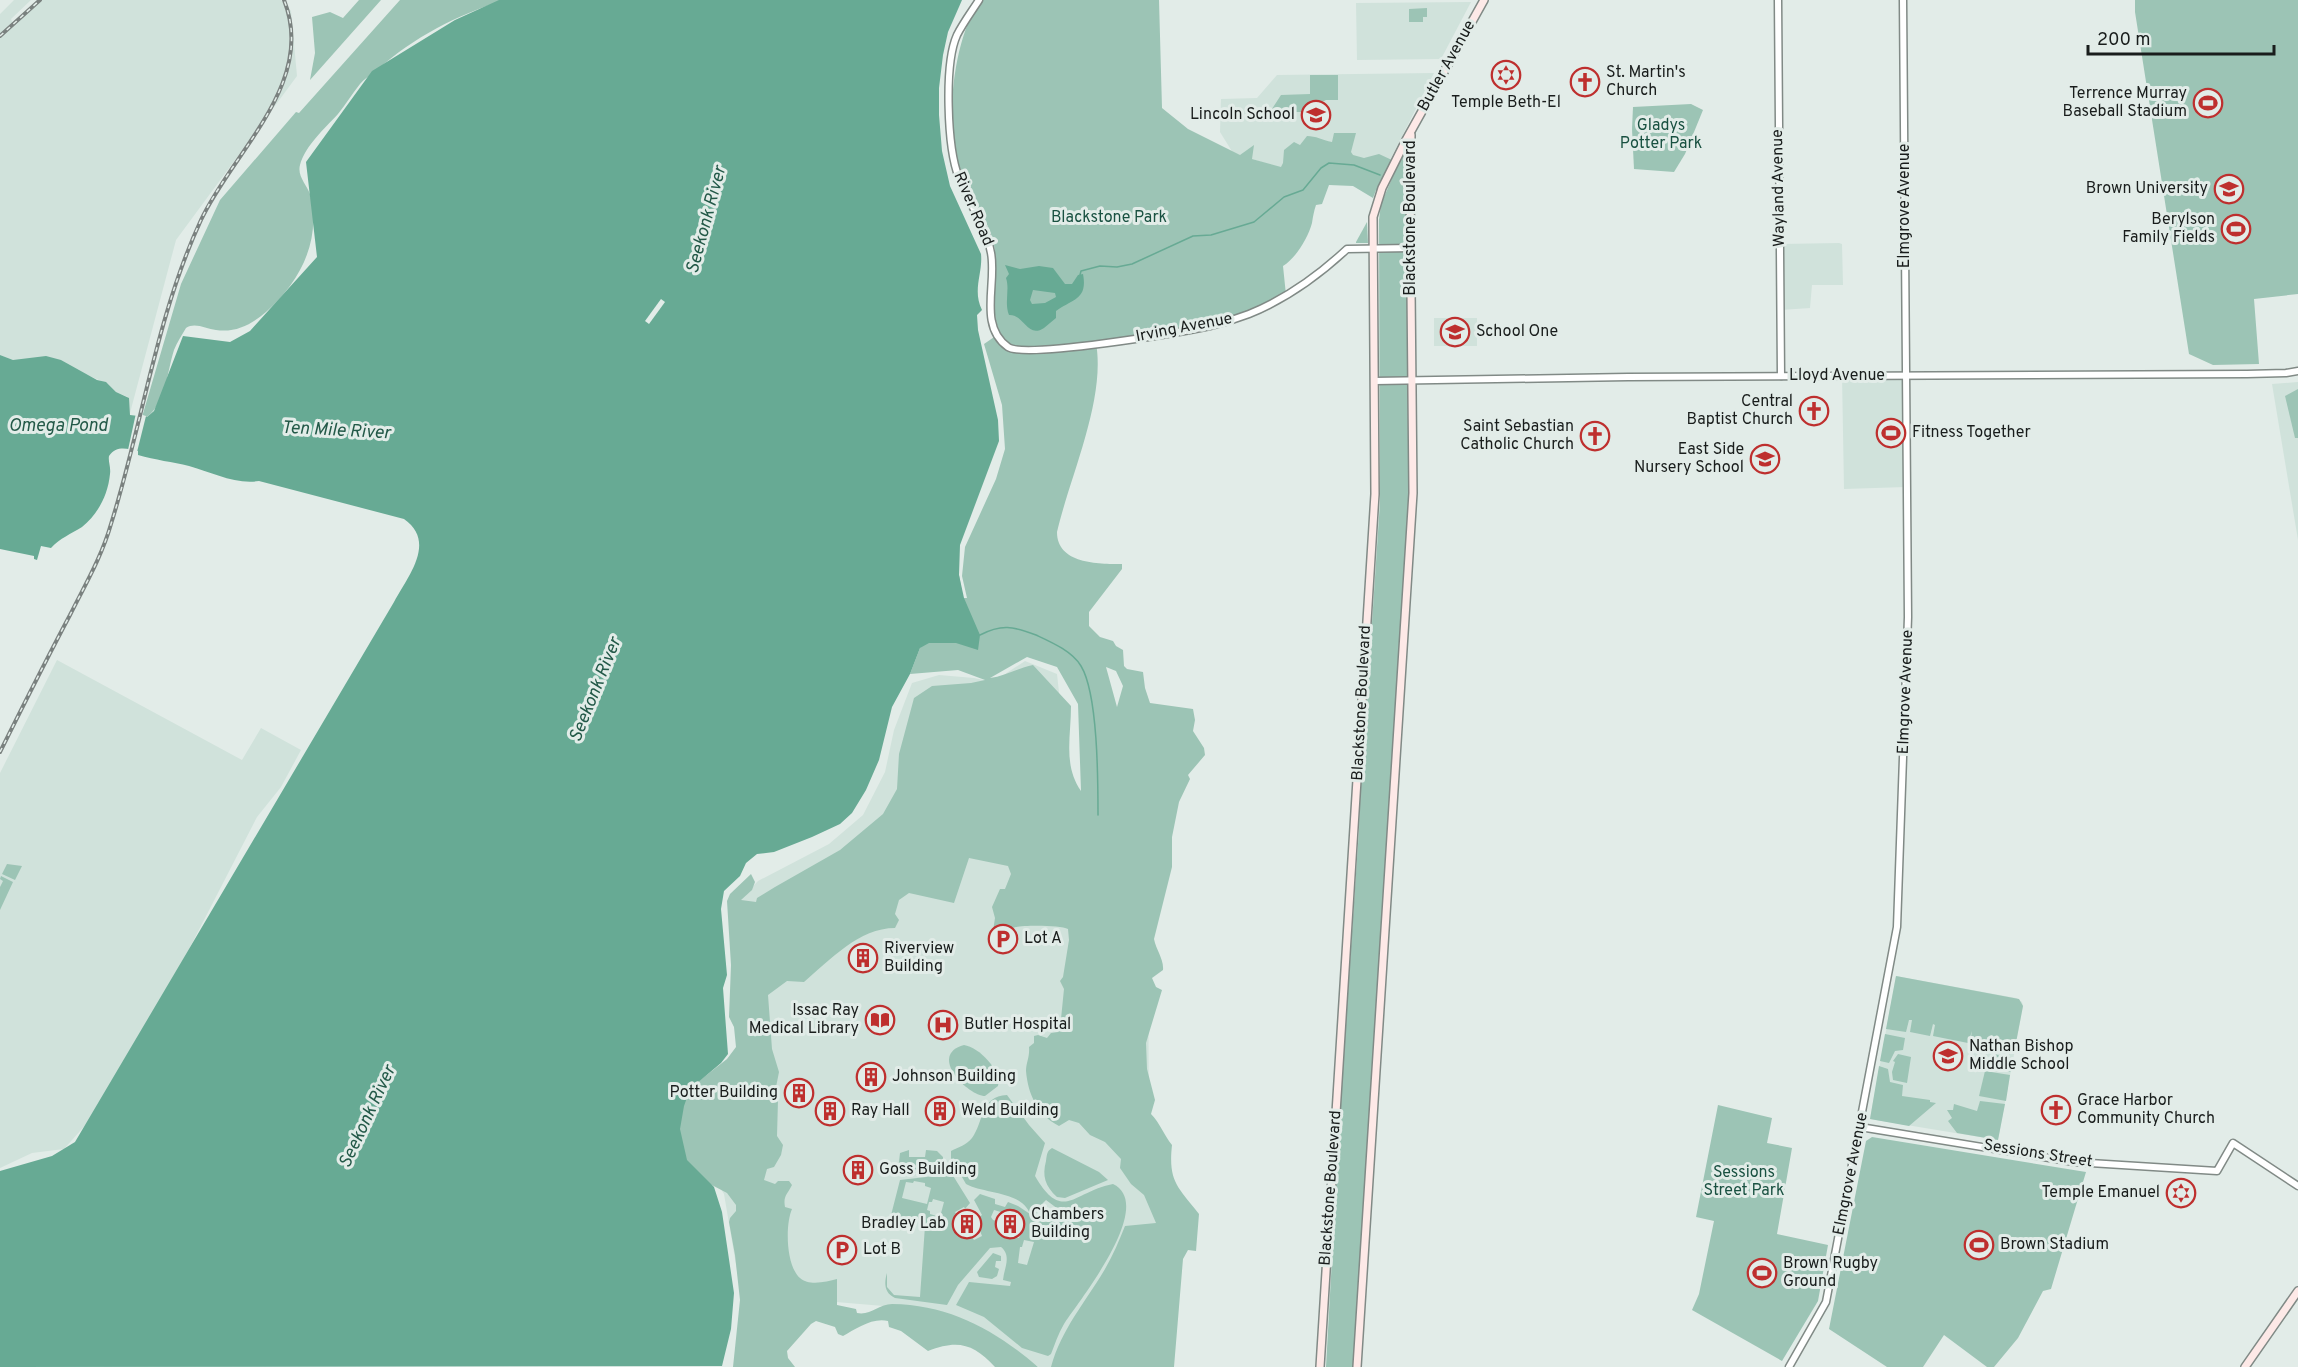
<svg xmlns="http://www.w3.org/2000/svg" width="2298" height="1367" font-family="Overpass,sans-serif">
	<style>
		.built { fill: #d0e2db }
		.green { fill: #9cc4b5; fill-rule: evenodd }
		.water { fill: #67aa94; fill-rule: evenodd }
		.pier { fill: #e2ece8 }
		.lines { fill: none; stroke-linecap: round; stroke-linejoin: round }
		.stream { stroke: #67aa94; stroke-width: 1.5 }
		.tertiary-casing { stroke: #818a86; stroke-width: 9 }
		.secondary-casing { stroke: #818a86; stroke-width: 10 }
		.tertiary { stroke: #fff; stroke-width: 6 }
		.secondary { stroke: #fde9e7; stroke-width: 7 }
		.rail-casing { stroke: #7a817f; stroke-width: 4 }
		.rail { stroke: #e2ece8; stroke-width: 1.5; stroke-dasharray: 4.5; stroke-linecap: butt }
		.labels { text-anchor: middle; dominant-baseline: central; stroke-width: 6; stroke-linejoin: round; paint-order: stroke }
		.street-label { font-size: 16px; fill: #191d1c; stroke: #e2ece8 }
		.poi-label { font-size: 16px; fill: #191d1c; stroke: #e2ece8; text-anchor: start }
		.park-label { font-size: 16px; fill: #195141; stroke: #e2ece8 }
		.water-label { font-size: 18px; font-style: italic; fill: #235948; stroke: #e2ece8 }
	</style>
	<rect width="100%" height="100%" fill="#e2ece8"/>
	<g class="built">
		<polygon points="14,0 31,0 11,19 13,24 40,0 281,0 291,11 297,76 176,240 130,413 128,397 116,392 108,384 78,371 61,360 13,360 0,355 0,14"/>
		<polygon points="1471,2 1441,59 1357,60 1356,3"/>
		<polygon points="1434,73 1389,162 1297,173 1233,153 1220,132 1221,99 1257,98 1277,75"/>
		<polygon points="1839,243 1842,244 1843,285 1812,285 1810,308 1780,310 1781,244"/>
		<rect x="1434" y="318" width="43" height="28"/>
		<polygon points="1904,374 1906,487 1844,489 1842,375"/>
		<polygon points="2298,382 2298,540 2272,384"/>
		<polygon points="57,660 242,760 261,728 301,750 281,787 257,817 187,953 89,1121 64,1149 32,1153 0,1168 0,773"/>
		<polygon points="1025,661 1057,674 1073,822 1148,911 1149,1149 1171,1210 1150,1367 1039,1367 990,1338 907,1308 741,1294 724,1194 706,1165 738,1044 740,900 758,881 829,844 863,815 885,772 894,730 912,683 939,675 974,678 993,682"/>
		<polygon points="1896,976 2016,998 2022,1002 2023,1006 1998,1140 1870,1119"/>
	</g>
	<g class="green">
		<polygon points="359,0 381,0 310,80 315,53 312,17 330,12 343,18"/>
		<path d="M400 0H504C457 15 414 37 377 70 372 74 364 79 360 84 352 94 346 104 338 114 325 128 305 146 300 165 297 176 307 185 310 194 322 240 300 282 266 312 252 324 236 333 216 330 206 329 195 322 186 328 182 335 177 342 174 350 167 372 166 402 147 417H142L181 284 220 200 296 112 299 113Z"/>
		<path d="M980 0H1159L1162 108 1188 129 1240 155 1254 145 1252 159 1281 167 1283 163 1284 150 1294 142 1300 145 1307 136C1316 136 1322 140 1332 142L1334 133H1356L1351 152 1353 155 1364 158 1379 154 1394 161 1380 193 1376 190 1373 198 1353 186 1329 185 1322 204 1316 205C1314 211 1313 216 1312 223 1308 238 1296 258 1283 266L1286 295 1269 305 1222 322 1096 343C1106 399 1070 476 1057 532 1057 564 1098 564 1122 564V569L1089 612V626L1100 637 1113 641 1116 646 1123 650 1124 666 1127 669 1143 672 1145 688 1150 703 1193 709 1195 720 1193 731 1204 748 1205 755 1188 775 1190 779 1179 802 1172 837V867L1154 939C1156 950 1164 959 1163 970L1152 978 1156 987 1162 990 1146 1043 1147 1069 1155 1100 1151 1114C1160 1123 1164 1135 1172 1145 1168 1182 1178 1187 1199 1214L1196 1251 1188 1250 1183 1259 1174 1367H1051C1062 1328 1085 1303 1105 1269 1113 1255 1119 1241 1125 1226L1156 1223 1144 1195 1131 1184 1120 1168 1121 1159 1105 1142 1090 1135 1079 1123 1069 1120 1059 1126C1038 1115 1028 1095 1026 1071 1026 1063 1030 1056 1029 1047L1034 1043V1036L1038 1035 1047 1038 1051 1033 1058 1032 1060 1029 1064 989 1060 981 1063 977 1069 940 1068 929C1061 925 1025 925 1016 927 1008 929 1001 932 993 931L995 918 992 907 1000 889H1005L1011 874 1008 866 969 858 954 903 909 893 899 900 895 914 899 920 895 928C859 928 830 960 804 982L787 981 768 995 772 1049 779 1072 774 1097 778 1100 777 1136 783 1145 781 1155 774 1167 767 1169 764 1180 775 1184 778 1181H789L792 1185C787 1195 783 1196 785 1207L792 1209C785 1225 786 1266 800 1278 809 1286 826 1282 837 1279V1305L856 1309 857 1313C870 1316 879 1304 892 1304 950 1305 995 1330 1038 1367H995C974 1344 958 1339 928 1351L901 1331 889 1327 888 1321C873 1317 855 1329 843 1336L838 1334 835 1327 816 1321 811 1324 787 1351 788 1358 795 1367H733L740 1300 735 1255 729 1222 730 1218 736 1211V1205L727 1193 708 1183 685 1159 671 1103 727 1059 736 1047 734 1027 729 1017 731 965 727 901 730 894 751 874 755 882 752 890 741 900 756 902 757 898 775 887 840 850 883 814 897 789 899 754 914 698 932 686 971 683 985 680 958 670 910 674 920 648 959 575 963 598H967L962 576 965 547 996 479 1005 449 1002 405 984 344 1000 333C989 308 997 277 995 252 993 225 972 201 962 177 943 131 952 41 980 0ZM1027 657 1057 667 1078 704 1081 791C1063 765 1071 737 1071 706L1033 665C1018 668 1005 676 990 678ZM1106 667 1116 671 1123 686 1117 707Z"/>
		<polygon points="2135,0 2298,0 2298,294 2254,299 2259,364 2213,365 2189,354 2135,12"/>
		<polygon points="1427,8 1427,17 1423,17 1423,22 1409,22 1409,9"/>
		<polygon points="1310,75 1338,75 1338,100 1326,100 1302,112 1270,112 1281,95 1310,94"/>
		<polygon points="1691,104 1703,110 1685,154 1674,172 1634,169 1632,129 1633,107"/>
		<polygon points="1403,153 1407,155 1409,487 1407,539 1353,1367 1326,1367 1342,1077 1359,830 1361,750 1369,668 1380,502 1379,220 1381,204"/>
		<polygon points="1367,222 1368,243 1356,243 1356,242"/>
		<polygon points="2298,389 2298,438 2295,438 2285,396"/>
		<polygon points="7,864 22,866 15,880 2,874"/>
		<polygon points="1,876 13,882 0,910 0,887 3,881 0,879"/>
		<polygon points="1896,976 2019,999 2023,1006 2014,1053 1994,1049 1996,1038 1994,1038 1991,1049 1970,1044 1972,1031 1968,1043 1933,1036 1935,1025 1933,1024 1930,1036 1910,1032 1912,1020 1909,1020 1906,1032 1886,1029"/>
		<polygon points="1885,1034 1905,1038 1903,1050 1895,1051 1889,1063 1880,1061"/>
		<path d="M964 1045C979 1047 1002 1071 998 1086L985 1096C968 1096 927 1055 964 1045Z"/>
		<polygon points="1898,1054 1911,1057 1907,1083 1893,1080 1892,1072 1895,1062 1893,1061"/>
		<polygon points="1993,1054 2013,1058 2011,1072 1990,1068"/>
		<polygon points="1879,1066 1888,1069 1890,1082 1903,1085 1902,1096 1930,1100 1930,1102 1936,1103 1909,1126 1870,1119"/>
		<polygon points="1985,1071 2010,1075 2006,1101 1979,1096"/>
		<path d="M1007 1095 1029 1125 1045 1143 1035 1176C1063 1224 1074 1191 1113 1184 1157 1205 1078 1302 1064 1324 1058 1334 1055 1344 1051 1354L1048 1356 1022 1348 984 1317 956 1305 969 1282 1010 1286 1011 1282 1003 1280C1004 1268 1012 1256 1001 1247L990 1248 958 1285 947 1305 895 1298C884 1293 884 1283 887 1273V1287L894 1295 920 1297 925 1226 920 1225 919 1219 895 1218 889 1223 900 1180 952 1174 970 1203 965 1209 969 1216 975 1213 979 1217 982 1215 974 1200 980 1194 995 1199V1204L1005 1207 1008 1202 1018 1206 1030 1214C1022 1191 984 1194 966 1184L951 1158V1151C959 1147 966 1145 972 1138 984 1122 980 1096 1007 1095ZM914 1181 925 1183V1186L931 1188 927 1204 902 1198 906 1182 913 1183ZM933 1199 944 1202 940 1217 930 1214V1211L927 1210 929 1202H932ZM1046 1200 1058 1209 1050 1216 1047 1214 1043 1219 1040 1217 1038 1219 1035 1216 1039 1209 1038 1208ZM964 1207 971 1219 968 1221 971 1226 977 1223 982 1236 974 1240 964 1226V1222L961 1223 955 1212ZM994 1210 1021 1218 1020 1223 1023 1225 1019 1238 1012 1236 1014 1226 1010 1225 1008 1229 999 1227 1000 1222 993 1220 991 1217ZM1024 1240 1034 1242 1027 1265 1018 1263 1020 1247H1022Z"/>
		<polygon points="1980,1101 2005,1104 1998,1140 1957,1133 1948,1121 1952,1118 1947,1110 1953,1110 1954,1104 1977,1111"/>
		<polygon points="1718,1105 1772,1118 1767,1143 1792,1148 1777,1234 1828,1245 1818,1301 1782,1361 1692,1310 1699,1294 1714,1221 1696,1217"/>
		<polygon points="1872,1137 2086,1172 2051,1289 2043,1291 2018,1338 1994,1367 1987,1367 1944,1335 1923,1367 1887,1367 1829,1329 1866,1141"/>
		<path d="M1052 1148 1099 1172 1108 1180 1065 1198 1057 1197C1045 1186 1042 1176 1046 1161 1047 1154 1047 1151 1052 1148Z"/>
		<polygon points="909,1150 909,1157 925,1157 926,1150 937,1151 943,1157 943,1164 935,1170 901,1175 898,1171 900,1153"/>
		<polygon points="993,1253 1001,1256 1001,1261 996,1261 995,1267 999,1269 997,1276 992,1279 979,1277 977,1272"/>
	</g>
	<g class="water">
		<path d="M499 0H962L948 32 943 55 939 88V115L942 151 950 186 981 254C983 273 972 290 982 310L977 315 978 330 998 420 999 441 960 545 959 575 964 598 980 635 978 650 956 643H929L920 648 910 674 892 707 879 760 866 790 852 813 840 824 812 837 774 852 757 854 746 863 740 876 724 891 721 909 727 975 723 988 728 1054 721 1063 690 1089 684 1106 680 1129 687 1160 714 1187 722 1212 734 1293 731 1329 722 1366 0 1367V1171L52 1156 75 1142 394 602C408 576 437 542 404 519L259 481C236 485 211 472 189 466 173 462 155 460 138 455V451C127 449 117 445 109 456 108 462 111 467 110 474 108 495 98 514 82 527 71 534 60 538 51 548L41 546 37 560 34 559V556L0 549V355L13 360 46 356 61 360 97 380 106 382 116 392 129 398 130 415 147 417 154 411 183 336 230 342 250 331 317 257 306 162 372 71 455 20Z"/>
		<path d="M1005 265 1020 269 1039 266 1053 268 1065 284H1072L1078 275 1083 274C1088 300 1072 299 1056 311V318C1052 321 1048 325 1044 328 1027 339 1024 314 1009 315 1004 303 1010 289 1006 278L1009 274ZM1033 290 1055 293 1056 297 1045 303 1032 304 1030 300Z"/>
	</g>
	<g class="pier">
		<polygon points="661,299 665,302 649,324 645,321"/>
		<polygon points="136,413 146,416 137,452 128,450"/>
	</g>
	<g class="lines">
		<g class="stream">
			<polyline points="1080,275 1081,271 1100,266 1117,267 1132,264 1193,236 1211,235 1254,222 1284,197 1303,190 1321,168 1329,163 1354,165 1380,175"/>
			<path d="M980 635C1001 624 1013 626 1036 635 1051 642 1072 651 1081 666 1098 694 1098 780 1098 815"/>
		</g>
		<g class="tertiary-casing">
			<g id="tertiary">
				<path d="M979 0C972 11 963 23 957 35 944 64 947 148 959 178 969 204 986 226 991 253 997 283 978 326 1008 347 1025 359 1182 332 1210 326 1223 323 1236 319 1249 314 1286 299 1318 276 1347 249L1411 248"/>
				<polyline points="1778,0 1781,376"/>
				<polyline points="1375,381 1628,377 2247,374 2286,373 2298,371"/>
				<polyline points="1860,1127 2074,1162 2217,1171 2233,1143 2298,1186"/>
				<polyline points="1789,1367 1826,1302 1897,927 1908,617 1903,0"/>
			</g>
		</g>
		<g class="secondary-casing">
			<g id="secondary">
				<polyline points="1320,1367 1375,494 1373,217 1382,188 1406,140 1484,0"/>
				<polyline points="1357,1367 1413,493 1410,187 1411,135"/>
				<polyline points="2245,1367 2298,1291"/>
			</g>
		</g>
		<use href="#tertiary" class="tertiary"/>
		<use href="#secondary" class="secondary"/>
		<g class="rail-casing">
			<g id="rail">
				<polyline points="0,36 40,0"/>
				<path d="M0 752C23 706 46 660 70 615 85 585 102 556 111 524 143 422 156 317 201 220 233 151 317 83 284 0"/>
			</g>
		</g>
		<use href="#rail" class="rail"/>
	</g>
	<defs>
		<g id="synagogue-ring" transform="scale(1.5)"><circle r="9.5" fill="#e2ece8" stroke="#be2f2e" stroke-width="1.5"/><path d="M0-6.5L5.6 3.2H-5.6ZM0 6.5L5.6-3.2H-5.6Z" fill="#be2f2e"/></g>
		<g id="church-ring" transform="scale(1.5)"><circle r="9.5" fill="#e2ece8" stroke="#be2f2e" stroke-width="1.5"/><path d="M-1.2-6h2.4v3.5h3.3v2.4h-3.3V6h-2.4V-.1h-3.3v-2.4h3.3Z" fill="#be2f2e"/></g>
		<g id="stadium-ring" transform="scale(1.5)"><circle r="9.5" fill="#e2ece8" stroke="#be2f2e" stroke-width="1.5"/><path d="M0-5a6.5 5 0 1 0 0 10a6.5 5 0 1 0 0-10ZM-3.5-1.8h7v3.6h-7Z" fill="#be2f2e"/></g>
		<g id="school-ring" transform="scale(1.5)"><circle r="9.5" fill="#e2ece8" stroke="#be2f2e" stroke-width="1.5"/><path d="M0-5L7-2L0 1L-7-2ZM-4 1L0 2.5L4 1V4Q0 6-4 4Z" fill="#be2f2e"/></g>
		<g id="university-ring" transform="scale(1.5)"><circle r="9.5" fill="#e2ece8" stroke="#be2f2e" stroke-width="1.5"/><path d="M0-5L7-2L0 1L-7-2ZM-4 1L0 2.5L4 1V4Q0 6-4 4Z" fill="#be2f2e"/></g>
		<g id="parking-ring" transform="scale(1.5)"><circle r="9.5" fill="#e2ece8" stroke="#be2f2e" stroke-width="1.5"/><path d="M-3.5-5.5H1a3.5 3.5 0 0 1 0 7H-1V5.5H-3.5ZM-1-3.4V-.6H.8a1.4 1.4 0 0 0 0-2.8Z" fill="#be2f2e"/></g>
		<g id="building-ring" transform="scale(1.5)"><circle r="9.5" fill="#e2ece8" stroke="#be2f2e" stroke-width="1.5"/><path d="M-4-6H4V6H1V3H-1V6H-4ZM-2.5-4.3h1.7v1.8h-1.7ZM.8-4.3h1.7v1.8H.8ZM-2.5-1h1.7V.8h-1.7ZM.8-1h1.7V.8H.8Z" fill="#be2f2e"/></g>
		<g id="library-ring" transform="scale(1.5)"><circle r="9.5" fill="#e2ece8" stroke="#be2f2e" stroke-width="1.5"/><path d="M-6-4Q-3-5.5-.7-3.5V5Q-3 3-6 4ZM6-4Q3-5.5 .7-3.5V5Q3 3 6 4Z" fill="#be2f2e"/></g>
		<g id="hospital-ring" transform="scale(1.5)"><circle r="9.5" fill="#e2ece8" stroke="#be2f2e" stroke-width="1.5"/><path d="M-5-5h3v3.5h4V-5h3V5h-3V1.5h-4V5h-3Z" fill="#be2f2e"/></g>
	</defs>
	<g fill-rule="evenodd">
		<use href="#synagogue-ring" x="1506" y="75"/>
		<use href="#church-ring" x="1585" y="82"/>
		<use href="#stadium-ring" x="2208" y="103"/>
		<use href="#school-ring" x="1316" y="115"/>
		<use href="#university-ring" x="2229" y="189"/>
		<use href="#stadium-ring" x="2236" y="229"/>
		<use href="#school-ring" x="1455" y="332"/>
		<use href="#church-ring" x="1814" y="411"/>
		<use href="#stadium-ring" x="1891" y="433"/>
		<use href="#church-ring" x="1595" y="436"/>
		<use href="#school-ring" x="1765" y="459"/>
		<use href="#parking-ring" x="1003" y="939"/>
		<use href="#building-ring" x="863" y="958"/>
		<use href="#library-ring" x="880" y="1020"/>
		<use href="#hospital-ring" x="943" y="1025"/>
		<use href="#school-ring" x="1948" y="1056"/>
		<use href="#building-ring" x="871" y="1077"/>
		<use href="#building-ring" x="799" y="1093"/>
		<use href="#church-ring" x="2056" y="1110"/>
		<use href="#building-ring" x="830" y="1111"/>
		<use href="#building-ring" x="940" y="1111"/>
		<use href="#building-ring" x="858" y="1170"/>
		<use href="#synagogue-ring" x="2181" y="1193"/>
		<use href="#building-ring" x="967" y="1224"/>
		<use href="#building-ring" x="1010" y="1224"/>
		<use href="#stadium-ring" x="1979" y="1245"/>
		<use href="#parking-ring" x="842" y="1250"/>
		<use href="#stadium-ring" x="1762" y="1273"/>
	</g>
	<g class="labels">
		<g class="street-label">
			<text transform="translate(1447 66) rotate(-61)">Butler Avenue</text>
			<text transform="translate(1779 188) rotate(-91)">Wayland Avenue</text>
			<text transform="translate(1905 206) rotate(-90)">Elmgrove Avenue</text>
			<text transform="translate(973 209) rotate(67)">River Road</text>
			<text transform="translate(1411 218) rotate(-90)">Blackstone Boulevard</text>
			<text transform="translate(1184 328) rotate(-11)">Irving Avenue</text>
			<text x="1837" y="376">Lloyd Avenue</text>
			<text transform="translate(1906 692) rotate(-88)">Elmgrove Avenue</text>
			<text transform="translate(1362 703) rotate(-87)">Blackstone Boulevard</text>
			<text transform="translate(2038 1154) rotate(9)">Sessions Street</text>
			<text transform="translate(1851 1174) rotate(-79)">Elmgrove Avenue</text>
			<text transform="translate(1331 1188) rotate(-86)">Blackstone Boulevard</text>
		</g>
		<g class="poi-label">
			<text x="1606" y="73">St. Martin's<tspan x="1606" dy="18">Church</tspan></text>
			<text x="2187" y="94" text-anchor="end">Terrence Murray<tspan x="2187" dy="18">Baseball Stadium</tspan></text>
			<text x="1506" y="103" text-anchor="middle">Temple Beth-El</text>
			<text x="1295" y="115" text-anchor="end">Lincoln School</text>
			<text x="2208" y="189" text-anchor="end">Brown University</text>
			<text x="2215" y="220" text-anchor="end">Berylson<tspan x="2215" dy="18">Family Fields</tspan></text>
			<text x="1476" y="332">School One</text>
			<text x="1793" y="402" text-anchor="end">Central<tspan x="1793" dy="18">Baptist Church</tspan></text>
			<text x="1574" y="427" text-anchor="end">Saint Sebastian<tspan x="1574" dy="18">Catholic Church</tspan></text>
			<text x="1912" y="433">Fitness Together</text>
			<text x="1744" y="450" text-anchor="end">East Side<tspan x="1744" dy="18">Nursery School</tspan></text>
			<text x="1024" y="939">Lot A</text>
			<text x="884" y="949">Riverview<tspan x="884" dy="18">Building</tspan></text>
			<text x="859" y="1011" text-anchor="end">Issac Ray<tspan x="859" dy="18">Medical Library</tspan></text>
			<text x="964" y="1025">Butler Hospital</text>
			<text x="1969" y="1047">Nathan Bishop<tspan x="1969" dy="18">Middle School</tspan></text>
			<text x="892" y="1077">Johnson Building</text>
			<text x="778" y="1093" text-anchor="end">Potter Building</text>
			<text x="2077" y="1101">Grace Harbor<tspan x="2077" dy="18">Community Church</tspan></text>
			<text x="851" y="1111">Ray Hall</text>
			<text x="961" y="1111">Weld Building</text>
			<text x="879" y="1170">Goss Building</text>
			<text x="2160" y="1193" text-anchor="end">Temple Emanuel</text>
			<text x="1031" y="1215">Chambers<tspan x="1031" dy="18">Building</tspan></text>
			<text x="946" y="1224" text-anchor="end">Bradley Lab</text>
			<text x="2000" y="1245">Brown Stadium</text>
			<text x="863" y="1250">Lot B</text>
			<text x="1783" y="1264">Brown Rugby<tspan x="1783" dy="18">Ground</tspan></text>
		</g>
		<g class="park-label">
			<text x="1661" y="126">Gladys<tspan x="1661" dy="18">Potter Park</tspan></text>
			<text x="1109" y="218">Blackstone Park</text>
			<text x="1744" y="1173">Sessions<tspan x="1744" dy="18">Street Park</tspan></text>
		</g>
		<g class="water-label">
			<text transform="translate(707 220) rotate(-75)">Seekonk River</text>
			<text x="58" y="426">Omega Pond</text>
			<text transform="translate(336 431) rotate(3)">Ten Mile River</text>
			<text transform="translate(596 690) rotate(-68)">Seekonk River</text>
			<text transform="translate(368 1117) rotate(-65)">Seekonk River</text>
		</g>
	</g>
	<path d="M2088 45v9h186v-9" fill="none" stroke="#191d1c" stroke-width="3"/>
	<text x="2097" y="45" font-size="18" fill="#191d1c" stroke="#e2ece8" stroke-width="4.5" paint-order="stroke">200 m</text>
</svg>
